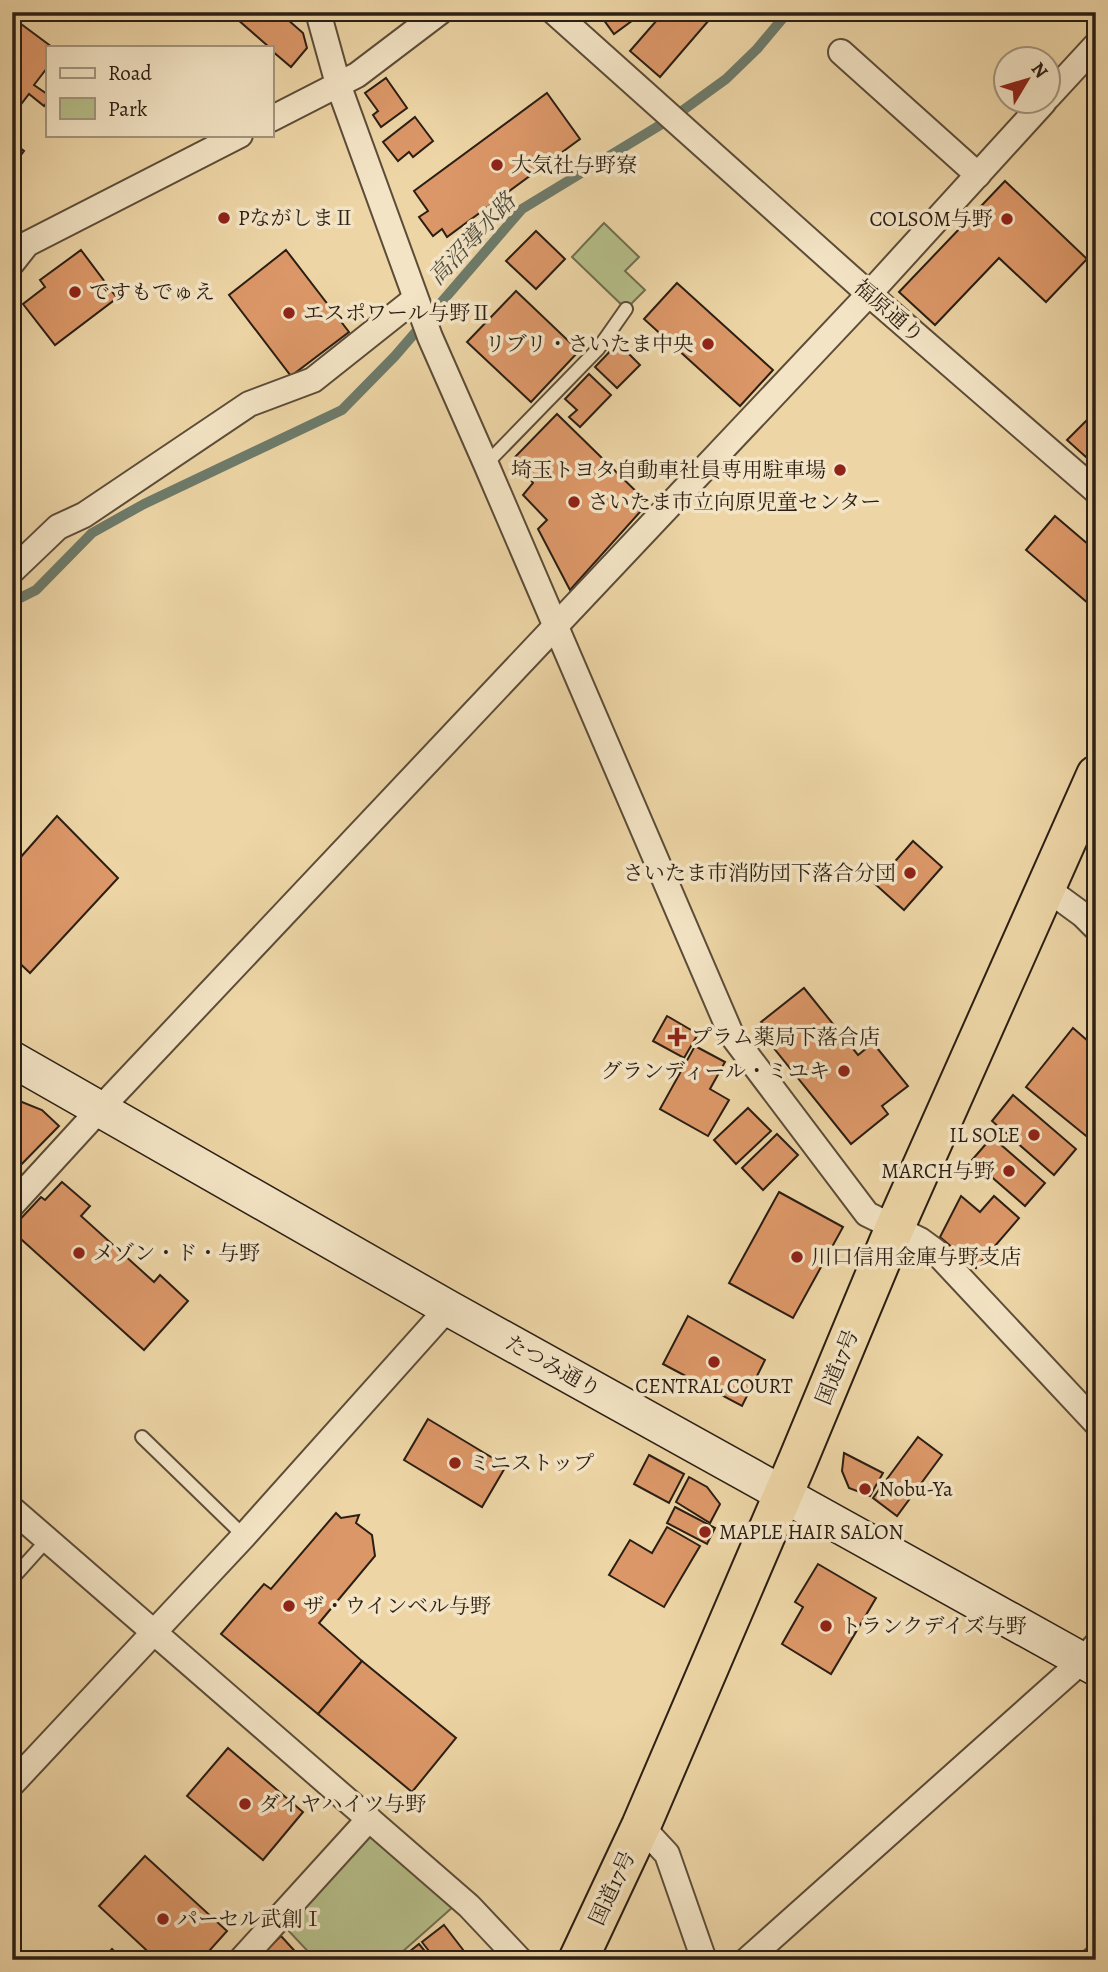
<svg xmlns="http://www.w3.org/2000/svg" width="1108" height="1972" font-family="Alegreya,'Noto Serif JP',serif">
	<style>
		.green { fill: #b5be89; stroke: #706e4e; stroke-width: 2 }
		.lines { fill: none; stroke-linecap: round; stroke-linejoin: round }
		.stream { stroke: #6d7b6b; stroke-width: 10 }
		.building { fill: #dc9768; stroke: #2b1e13; stroke-width: 2 }
		.lane-casing { stroke: #5c4c38; stroke-width: 16 }
		.street-casing { stroke: #5c4c38; stroke-width: 28 }
		.secondary-casing { stroke: #2b1e13; stroke-width: 38 }
		.highway-casing { stroke: #2b1e13; stroke-width: 42 }
		.lane { stroke: #f3e4c5; stroke-width: 12 }
		.street { stroke: #f3e4c5; stroke-width: 24 }
		.secondary { stroke: #f3e4c5; stroke-width: 35 }
		.highway { stroke: #edd5a6; stroke-width: 38 }
		.poi-dot { fill: #8f2418; stroke: #f3e4c5; stroke-width: 2.5 }
		.labels { text-anchor: middle; dominant-baseline: central; stroke-width: 7; stroke-linejoin: round; paint-order: stroke }
		.poi-label { font-size: 21px; fill: #2b1e13; stroke: #f3e4c5; text-anchor: start }
		.street-label { font-size: 21px; fill: #2b1e13; stroke: #f3e4c5 }
		.water-label { font-size: 23px; font-style: italic; fill: #4c4c3f; stroke: #f3e4c5 }
	</style>
	<rect width="100%" height="100%" fill="#edd5a6"/>
	<filter id="stains"><feTurbulence type="fractalNoise" baseFrequency=".00286" numOctaves="4"/><feColorMatrix values="0 0 0 0 .2 0 0 0 0 .09 0 0 0 0 .02 0 0 0 .5 -.17"/></filter>
	<radialGradient id="worn" r=".72"><stop offset=".6" stop-color="#630" stop-opacity="0"/><stop offset="1" stop-color="#630" stop-opacity=".3"/></radialGradient>
	<g class="green">
		<polygon points="604,223 639,257 625,271 645,290 626,309 572,257"/>
		<polygon points="372,1833 454,1906 393,1960 316,1960 285,1927"/>
	</g>
	<g class="lines">
		<polyline class="stream" points="12,602 36,590 92,533 144,504 342,410 395,356 522,209 675,116 726,79 757,49 788,12"/>
	</g>
	<g class="building">
		<polygon points="229,12 279,12 303,33 307,48 291,67 271,50 271,47 269,47"/>
		<polygon points="598,12 644,12 614,34"/>
		<polygon points="664,12 716,12 660,77 630,51"/>
		<polygon points="13,18 52,47 47,47 47,68 34,85 47,94 47,102 44,106 29,94 12,116"/>
		<polygon points="386,78 407,108 381,127 373,115 378,111 365,93"/>
		<polygon points="547,93 580,139 447,237 442,229 433,236 419,217 428,211 414,191"/>
		<polygon points="415,117 433,141 413,157 409,152 398,161 383,142"/>
		<polygon points="12,142 24,151 12,167"/>
		<polygon points="1005,181 1087,259 1046,302 999,258 935,325 899,292"/>
		<polygon points="536,231 565,259 536,289 506,261"/>
		<polygon points="81,250 117,298 55,345 23,304 45,287 40,280"/>
		<polygon points="286,250 349,332 291,376 229,295"/>
		<polygon points="677,283 773,370 740,406 644,319"/>
		<polygon points="516,291 579,351 531,402 467,342"/>
		<polygon points="618,343 640,365 617,388 595,367"/>
		<polygon points="589,374 611,395 580,427 569,417 577,410 565,399"/>
		<polygon points="1096,411 1096,466 1067,440"/>
		<polygon points="557,414 648,503 570,590 538,529 547,520 523,495 533,483 514,458"/>
		<polygon points="1055,516 1096,551 1096,610 1026,550"/>
		<polygon points="57,816 118,878 30,973 12,956 12,867"/>
		<polygon points="913,841 942,867 904,910 875,884"/>
		<polygon points="804,988 858,1055 873,1043 908,1086 882,1106 888,1114 851,1144 760,1031 766,1027 761,1022"/>
		<polygon points="667,1016 698,1034 684,1058 653,1041"/>
		<polygon points="1073,1028 1096,1048 1096,1144 1026,1087"/>
		<polygon points="695,1046 725,1062 710,1089 729,1100 708,1136 660,1109"/>
		<polygon points="1013,1095 1076,1149 1054,1175 992,1121"/>
		<polygon points="12,1098 42,1110 59,1126 12,1174"/>
		<polygon points="748,1108 771,1131 736,1164 714,1140"/>
		<polygon points="777,1134 798,1155 763,1190 742,1168"/>
		<polygon points="992,1137 1045,1183 1025,1206 972,1160"/>
		<polygon points="62,1182 90,1206 81,1216 154,1282 160,1275 188,1301 144,1350 12,1231 12,1228 41,1197 45,1200"/>
		<polygon points="779,1192 843,1227 793,1318 729,1283"/>
		<polygon points="961,1196 980,1212 994,1196 1019,1218 976,1268 940,1237"/>
		<polygon points="688,1316 765,1360 742,1406 663,1364"/>
		<polygon points="428,1419 506,1466 482,1507 404,1460"/>
		<polygon points="918,1437 942,1455 897,1516 873,1498"/>
		<polygon points="844,1453 883,1473 870,1496 849,1488 842,1471"/>
		<polygon points="649,1455 684,1474 669,1503 634,1484"/>
		<polygon points="689,1477 707,1487 720,1504 710,1523 676,1502"/>
		<polygon points="675,1507 715,1528 707,1544 667,1523"/>
		<polygon points="336,1513 341,1518 359,1515 356,1523 372,1535 375,1556 319,1623 362,1661 318,1714 221,1634 264,1584 271,1589"/>
		<polygon points="667,1527 700,1546 664,1607 609,1575 630,1540 652,1553"/>
		<polygon points="818,1564 876,1598 831,1674 782,1644 803,1607 795,1602"/>
		<polygon points="362,1661 456,1738 412,1792 318,1714"/>
		<polygon points="228,1748 303,1812 263,1860 187,1796"/>
		<polygon points="145,1856 227,1931 201,1960 157,1960 99,1906"/>
		<polygon points="444,1925 467,1955 460,1960 436,1960 422,1942"/>
		<polygon points="281,1936 303,1960 264,1960 260,1956"/>
		<polygon points="419,1944 432,1960 399,1960"/>
		<polygon points="112,1949 123,1960 102,1960"/>
	</g>
	<g class="lines">
		<g class="lane-casing">
			<g id="lane">
				<polyline points="486,464 598,349 626,309"/>
				<polyline points="142,1437 244,1536"/>
				<polyline points="12,1579 47,1540"/>
			</g>
		</g>
		<g class="street-casing">
			<g id="street">
				<polyline points="318,12 338,84 430,337 486,464 731,1034 867,1214 920,1240 935,1251 1096,1423"/>
				<polyline points="554,12 869,294 1096,491"/>
				<polyline points="841,52 978,175"/>
				<polyline points="1048,97 1096,45"/>
				<polyline points="271,119 357,75 440,12"/>
				<polyline points="12,263 27,244 240,135"/>
				<polyline points="12,571 58,527 84,515 249,404 313,380 415,299"/>
				<polyline points="1046,888 1083,915 1096,928"/>
				<polyline points="12,1205 100,1109 869,294 1044,102"/>
				<polyline points="12,1509 469,1906 520,1960"/>
				<polyline points="12,1784 244,1536 448,1308"/>
				<polyline points="641,1826 667,1854 704,1960"/>
				<polyline points="241,1960 369,1819"/>
				<polyline points="747,1960 1083,1660 1096,1645"/>
				<polyline points="1093,1960 1096,1958"/>
			</g>
		</g>
		<g class="secondary-casing">
			<polyline id="secondary" points="12,1059 448,1308 1096,1668"/>
		</g>
		<g class="highway-casing">
			<polyline id="highway" points="578,1960 641,1826 798,1460 895,1227 1096,775"/>
		</g>
		<use href="#lane" class="lane"/>
		<use href="#street" class="street"/>
		<use href="#secondary" class="secondary"/>
		<use href="#highway" class="highway"/>
	</g>
	<g class="poi-dot">
		<circle cx="497" cy="165" r="7"/>
		<circle cx="224" cy="218" r="7"/>
		<circle cx="1007" cy="219" r="7"/>
		<circle cx="75" cy="292" r="7"/>
		<circle cx="289" cy="313" r="7"/>
		<circle cx="708" cy="344" r="7"/>
		<circle cx="840" cy="470" r="7"/>
		<circle cx="574" cy="502" r="7"/>
		<circle cx="910" cy="873" r="7"/>
		<path d="M673.5 1026.5h7v7h7v7h-7v7h-7v-7h-7v-7h7z"/>
		<circle cx="844" cy="1071" r="7"/>
		<circle cx="1034" cy="1135" r="7"/>
		<circle cx="1009" cy="1171" r="7"/>
		<circle cx="79" cy="1253" r="7"/>
		<circle cx="797" cy="1257" r="7"/>
		<circle cx="714" cy="1362" r="7"/>
		<circle cx="455" cy="1463" r="7"/>
		<circle cx="865" cy="1489" r="7"/>
		<circle cx="705" cy="1532" r="7"/>
		<circle cx="289" cy="1606" r="7"/>
		<circle cx="826" cy="1626" r="7"/>
		<circle cx="245" cy="1804" r="7"/>
		<circle cx="163" cy="1919" r="7"/>
	</g>
	<g class="labels">
		<g class="poi-label">
			<text x="511" y="165">大気社与野寮</text>
			<text x="238" y="218">PながしまⅡ</text>
			<text x="993" y="219" text-anchor="end">COLSOM与野</text>
			<text x="89" y="292">ですもでゅえ</text>
			<text x="303" y="313">エスポワール与野Ⅱ</text>
			<text x="694" y="344" text-anchor="end">リブリ・さいたま中央</text>
			<text x="826" y="470" text-anchor="end">埼玉トヨタ自動車社員専用駐車場</text>
			<text x="588" y="502">さいたま市立向原児童センター</text>
			<text x="896" y="873" text-anchor="end">さいたま市消防団下落合分団</text>
			<text x="691" y="1037">プラム薬局下落合店</text>
			<text x="830" y="1071" text-anchor="end">グランディール・ミユキ</text>
			<text x="1020" y="1135" text-anchor="end">IL SOLE</text>
			<text x="995" y="1171" text-anchor="end">MARCH与野</text>
			<text x="93" y="1253">メゾン・ド・与野</text>
			<text x="811" y="1257">川口信用金庫与野支店</text>
			<text x="714" y="1386" text-anchor="middle">CENTRAL COURT</text>
			<text x="469" y="1463">ミニストップ</text>
			<text x="879" y="1489">Nobu-Ya</text>
			<text x="719" y="1532">MAPLE HAIR SALON</text>
			<text x="303" y="1606">ザ・ウインベル与野</text>
			<text x="840" y="1626">トランクデイズ与野</text>
			<text x="259" y="1804">ダイヤハイツ与野</text>
			<text x="177" y="1919">パーセル武創Ⅰ</text>
		</g>
		<g class="street-label">
			<text transform="translate(889 311) rotate(41)">福原通り</text>
			<text transform="translate(553 1366) rotate(29)">たつみ通り</text>
			<text transform="translate(837 1367) rotate(-68)">国道17号</text>
			<text transform="translate(612 1888) rotate(-65)">国道17号</text>
		</g>
		<g class="water-label">
			<text transform="translate(472 239) rotate(-47)">高沼導水路</text>
		</g>
	</g>
	<rect width="1108" height="1972" fill="none" stroke="#edd5a6" stroke-width="42"/>
	<rect x="14" y="14" width="1080" height="1944" fill="none" stroke="#2b1e13" stroke-width="3.5"/>
	<rect x="21" y="21" width="1066" height="1930" fill="none" stroke="#2b1e13" stroke-width="2"/>
	<rect x="46" y="46" width="228" height="91" fill="#f3e4c5" stroke="#a3957e" stroke-width="2"/>
	<rect x="60" y="68" width="35" height="10" fill="#f3e4c5" stroke="#a3957e" stroke-width="2"/>
	<text x="108" y="80" font-size="21" fill="#2b1e13">Road</text>
	<rect x="60" y="98" width="35" height="21" fill="#b5be89" stroke="#a3957e" stroke-width="2"/>
	<text x="108" y="116" font-size="21" fill="#2b1e13">Park</text>
	<g transform="translate(1027 80) rotate(52)"><circle r="33" fill="#f3e4c5" stroke="#a3957e" stroke-width="2"/>
	<path d="M0-5L12 26L0 18L-12 26Z" fill="#8f2418"/>
	<text y="-10" font-size="19" font-weight="bold" text-anchor="middle" fill="#2b1e13">N</text>
	</g>
	<rect width="100%" height="100%" filter="url(#stains)"/>
	<rect width="100%" height="100%" fill="url(#worn)"/>
</svg>
